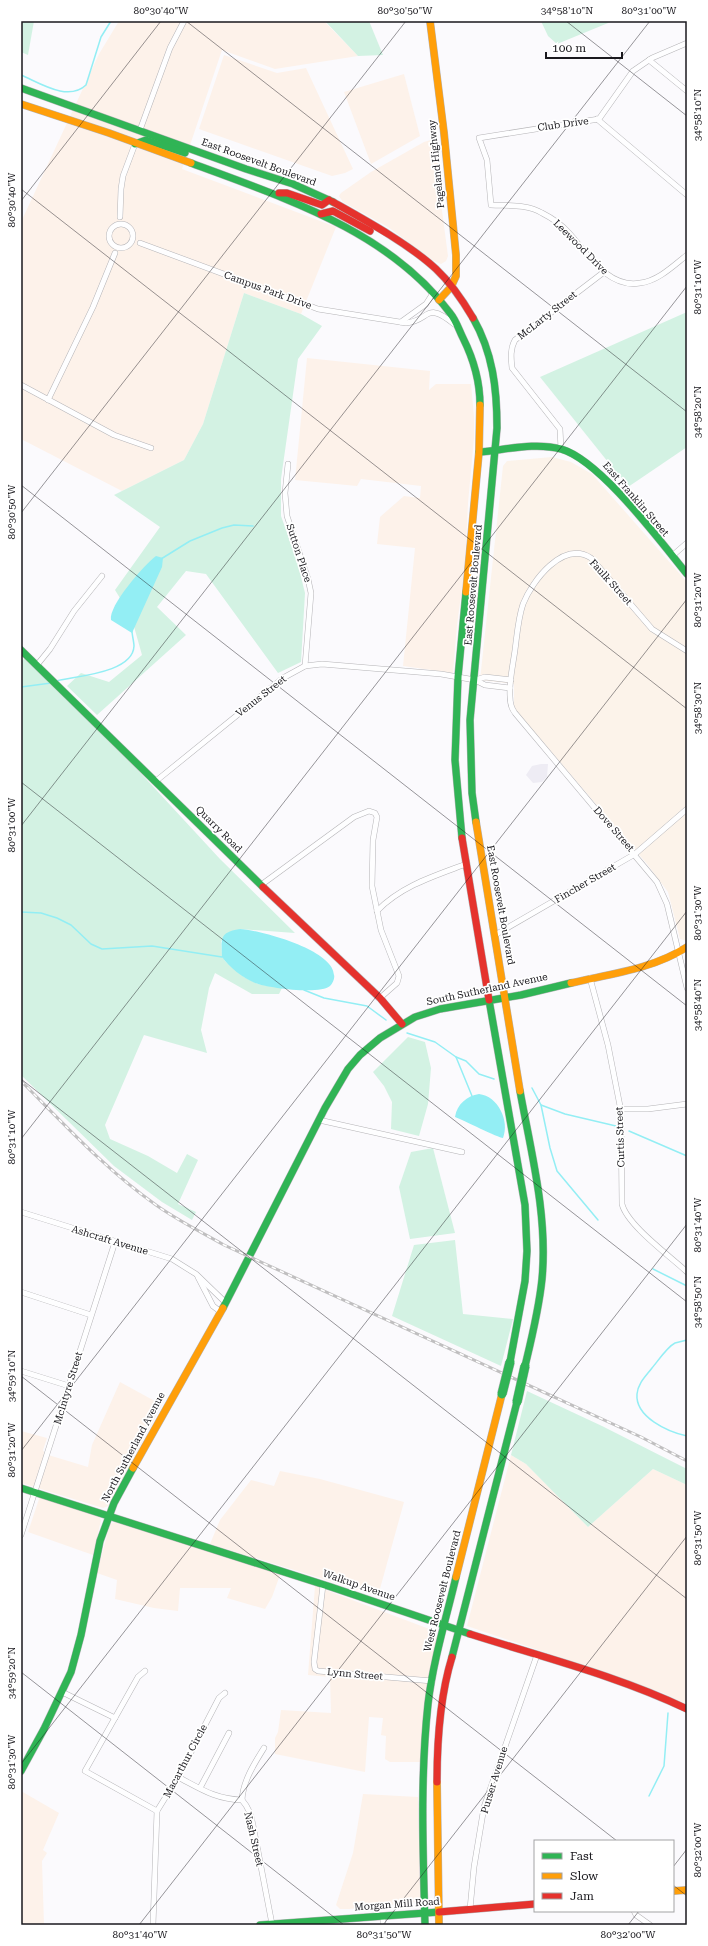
<svg xmlns="http://www.w3.org/2000/svg" width="708" height="1946" font-family="'Roboto Serif',serif">
	<style>
		.commercial { fill: #fdf2ea }
		.built { fill: #eeecf4 }
		.medical { fill: #fcf3ea }
		.green { fill: #d3f2e3 }
		.water { fill: #93eef4 }
		.lines { fill: none; stroke-linecap: round; stroke-linejoin: round }
		.stream { stroke: #93eef4; stroke-width: 1.5 }
		.street-casing { stroke: #b5b4b7; stroke-width: 6 }
		.fast-casing { stroke: #b5b4b7; stroke-width: 8 }
		.slow-casing { stroke: #b5b4b7; stroke-width: 8 }
		.jam-casing { stroke: #b5b4b7; stroke-width: 8 }
		.street { stroke: #fefeff; stroke-width: 5 }
		.fast { stroke: #30b455; stroke-width: 7 }
		.slow { stroke: #ff9f0a; stroke-width: 7 }
		.jam { stroke: #e5322d; stroke-width: 7 }
		.rail-casing { stroke: #c0bfc0; stroke-width: 3 }
		.rail { stroke: #fff; stroke-width: 1.5; stroke-dasharray: 4.5; stroke-linecap: butt }
		.fast-bridge-casing { stroke: #b5b4b7; stroke-width: 10; stroke-linecap: butt }
		.fast-bridge { stroke: #30b455; stroke-width: 9 }
		.ticks { fill: none; stroke: #1a191e; stroke-width: 1; stroke-opacity: 0.45 }
		.labels { text-anchor: middle; dominant-baseline: central; stroke-width: 3.5; stroke-linejoin: round; paint-order: stroke }
		.street-label { font-size: 10px; fill: #1a191e; stroke: #fff }
		.neatline { fill: none; stroke: #1a191e; stroke-width: 1.5 }
		.ticks-label { font-size: 10px; text-anchor: middle; fill: #1a191e }
	</style>
	<rect width="100%" height="100%" fill="#fbfafd"/>
	<g class="commercial">
		<polygon points="119,21 324,21 358,56 275,69 222,50 182,169 336,227 301,314 244,293 203,424 184,460 122,491 21,439 21,222 99,54"/>
		<polygon points="224,55 277,73 306,68 353,169 345,173 332,176 199,129"/>
		<polygon points="404,74 420,136 371,164 344,92"/>
		<polygon points="437,138 441,203 448,256 446,261 441,264 434,261 388,227 343,202 339,196 341,193 371,172 424,142"/>
		<polygon points="307,358 430,371 429,390 436,384 471,384 474,417 474,438 468,503 465,565 457,625 453,673 403,666 415,548 377,544 380,517 404,496 420,498 421,486 361,479 357,486 295,480"/>
		<polygon points="120,1382 162,1405 108,1506 103,1508 21,1483 21,1431 47,1438 43,1450 45,1454 88,1467 92,1445"/>
		<polygon points="511,1455 526,1464 588,1527 653,1469 687,1485 687,1705 663,1693 618,1677 467,1626"/>
		<polygon points="280,1471 320,1479 404,1502 378,1596 210,1544 220,1520 251,1480 274,1486"/>
		<polygon points="40,1496 99,1517 101,1520 93,1555 28,1532"/>
		<polygon points="115,1522 258,1566 280,1575 272,1597 265,1609 227,1598 231,1588 180,1588 178,1611 154,1608 115,1599 117,1580 97,1573 110,1524"/>
		<polygon points="315,1586 432,1630 437,1637 420,1762 390,1762 385,1759 386,1736 381,1735 383,1718 369,1717 365,1772 275,1754 275,1738 278,1732 281,1710 331,1713 330,1677 308,1675"/>
		<polygon points="21,1791 59,1813 43,1850 47,1853 42,1861 44,1925 21,1925"/>
		<polygon points="363,1794 418,1797 420,1899 417,1902 349,1909 340,1909 336,1905 353,1853"/>
	</g>
	<polygon class="built" points="541,764 548,764 547,777 542,782 533,783 526,775 532,766"/>
	<polygon class="medical" points="552,457 571,462 592,474 687,582 687,941 680,939 668,892 647,864 514,708 514,684 480,680 503,466 507,461"/>
	<g class="green">
		<polygon points="21,21 34,21 28,55 21,52"/>
		<polygon points="325,21 369,21 383,55 358,56"/>
		<polygon points="541,21 613,21 557,44 548,36"/>
		<polygon points="244,293 301,314 322,326 298,359 281,479 281,516 297,561 305,593 301,662 278,673 206,574 186,571 157,607 186,635 97,715 67,686 81,673 109,682 142,655 131,616 115,590 160,527 114,495 184,460 203,424"/>
		<polygon points="687,312 687,447 628,487 540,377"/>
		<polygon points="25,658 111,741 220,859 295,933 240,929 221,941 222,956 225,961 244,977 258,984 282,988 279,994 252,994 215,973 209,988 201,1030 207,1053 144,1035 105,1125 110,1139 148,1156 177,1173 187,1154 198,1160 178,1204 196,1212 192,1220 162,1202 114,1166 21,1075 21,662"/>
		<polygon points="408,1037 425,1042 431,1068 428,1104 419,1136 391,1129 392,1102 384,1086 373,1072"/>
		<polygon points="433,1148 455,1233 410,1239 399,1187 411,1152"/>
		<polygon points="455,1240 463,1314 513,1319 501,1366 392,1316 414,1245"/>
		<polygon points="527,1391 602,1426 687,1469 687,1485 653,1469 588,1527 526,1464 511,1455"/>
	</g>
	<g class="water">
		<path d="M156 556 163 558 162 567 132 633 111 620C108 606 144 565 156 556Z"/>
		<path d="M240 929C260 930 334 950 334 975 335 978 333 983 330 986 320 995 268 988 255 983 243 978 229 967 222 957 221 938 220 932 240 929Z"/>
		<path d="M479 1094C498 1096 510 1121 503 1138 499 1138 463 1120 455 1117 457 1104 467 1096 479 1094Z"/>
	</g>
	<g class="lines">
		<g class="stream">
			<path d="M21 75C40 83 68 102 86 85L101 37 111 21"/>
			<polyline points="161,559 190,541 222,528 234,525 253,526"/>
			<path d="M56 681C76 676 133 673 134 646 134 642 132 635 132 631"/>
			<polyline points="21,687 51,683"/>
			<polyline points="21,912 41,913 57,918 71,925 91,944 102,949 152,946 222,957"/>
			<polyline points="304,990 324,998 367,1006 386,1020"/>
			<polyline points="407,1033 435,1042 456,1057 466,1061 479,1074 494,1079"/>
			<polyline points="456,1057 472,1096"/>
			<polyline points="532,1088 541,1105 550,1148 557,1171 598,1220"/>
			<polyline points="541,1105 565,1114 616,1126"/>
			<polyline points="629,1131 687,1156"/>
			<polyline points="653,1269 687,1286"/>
			<path d="M687 1340C683 1341 679 1342 675 1343 667 1347 658 1361 652 1368 646 1376 638 1383 637 1394 635 1417 668 1432 687 1436"/>
			<polyline points="649,1796 664,1766 668,1713"/>
		</g>
		<g class="street-casing">
			<g id="street">
				<path d="M687 43 652 58 633 71 599 119 479 138 487 160 491 205C508 206 527 204 542 213 552 218 561 224 569 233 587 253 608 289 640 283 658 281 673 266 687 255"/>
				<polyline points="649,60 687,91"/>
				<polyline points="597,119 687,195"/>
				<polyline points="140,130 170,48 184,21"/>
				<polyline points="120,217 121,189 123,176 135,144"/>
				<circle cx="121" cy="236" r="12"/>
				<path d="M140 243 318 309 406 323C430 321 425 300 454 324"/>
				<polyline points="401,322 426,304 433,293"/>
				<polyline points="21,385 114,435 151,448"/>
				<polyline points="48,400 93,307 115,253"/>
				<path d="M561 449 560 429 512 368C511 358 510 349 515 340L604 272"/>
				<polyline points="288,464 285,493 287,516 308,579 311,593 305,666"/>
				<polyline points="672,556 687,543"/>
				<path d="M687 651 652 629 591 558C563 540 532 581 523 604 518 619 517 635 515 650 513 665 509 681 510 696 510 702 511 708 515 713L657 882 667 904 687 988"/>
				<polyline points="37,665 50,649 74,611 102,576"/>
				<polyline points="475,680 485,677 511,680"/>
				<polyline points="156,781 283,678 305,666 322,664 441,674 475,680 485,685 510,688"/>
				<polyline points="261,885 354,817 369,811 375,813 377,817 373,840 372,886 381,930 399,976 397,983 380,998"/>
				<path d="M377 911C401 886 434 876 466 864"/>
				<polyline points="495,935 635,854 687,809"/>
				<path d="M590 978 608 1045 621 1111 622 1204C627 1225 670 1256 687 1272"/>
				<polyline points="621,1109 648,1109 687,1104"/>
				<polyline points="319,1120 462,1152"/>
				<polyline points="21,1212 172,1259 196,1274 226,1303"/>
				<polyline points="198,1277 213,1306 221,1312"/>
				<polyline points="21,1292 91,1315"/>
				<polyline points="21,1371 69,1386"/>
				<polyline points="21,1535 115,1242"/>
				<polyline points="323,1585 314,1662 315,1669 318,1671 432,1681"/>
				<polyline points="145,1671 138,1677 85,1771 157,1811"/>
				<polyline points="62,1692 115,1718"/>
				<path d="M178 1777C201 1789 215 1799 242 1800 249 1808 251 1815 253 1825L272 1924"/>
				<polyline points="200,1788 229,1733"/>
				<path d="M242 1800C243 1781 254 1764 264 1748"/>
				<polyline points="470,1909 474,1867 484,1807 537,1655"/>
				<polyline points="634,1911 636,1915 650,1925"/>
				<polyline points="383,1916 383,1925"/>
				<polyline points="153,1925 157,1811 178,1777 219,1698 225,1693"/>
			</g>
		</g>
		<g class="fast-casing">
			<g id="fast">
				<polyline points="21,88 246,169 293,184 333,202"/>
				<polyline points="135,144 146,140 185,153"/>
				<path d="M191 163C284 198 388 230 450 313 456 320 459 330 463 338 473 358 480 382 480 405"/>
				<path d="M473 318C493 353 497 389 497 428L470 720 472 793 476 822"/>
				<path d="M479 452C505 450 535 442 561 449 600 460 660 541 687 574"/>
				<polyline points="21,650 263,887"/>
				<polyline points="462,838 455,760 458,677 466,592"/>
				<polyline points="489,1000 525,1205 527,1251 525,1281 510,1362"/>
				<path d="M520 1091C531 1152 548 1216 542 1279 539 1309 532 1337 525 1366"/>
				<polyline points="223,1308 325,1108 348,1069 360,1055 380,1038 415,1017 440,1009 521,995 571,983"/>
				<polyline points="21,1488 331,1587 470,1634"/>
				<polyline points="452,1657 517,1402"/>
				<polyline points="21,1771 44,1729 71,1672 81,1635 100,1541 114,1503 133,1468"/>
				<polyline points="260,1925 439,1912"/>
				<path d="M425 1925C423 1851 420 1778 428 1704 433 1661 446 1619 456 1577"/>
			</g>
		</g>
		<g class="slow-casing">
			<g id="slow">
				<polyline points="430,21 444,133 456,255 456,276 451,287 439,300"/>
				<polyline points="21,104 109,133 191,163"/>
				<polyline points="466,592 479,452 480,405"/>
				<polyline points="476,822 520,1091"/>
				<path d="M571 983C610 974 653 969 687 947"/>
				<polyline points="133,1468 223,1308"/>
				<polyline points="456,1577 502,1394"/>
				<polyline points="437,1782 439,1925"/>
				<polyline points="673,1891 687,1890"/>
			</g>
		</g>
		<g class="jam-casing">
			<g id="jam">
				<polyline points="279,193 287,193 322,205 329,200"/>
				<path d="M333 202C365 220 409 244 436 269 451 283 463 301 473 318"/>
				<polyline points="321,214 333,211 370,231"/>
				<polyline points="462,838 489,1000"/>
				<polyline points="263,887 380,998 402,1024"/>
				<path d="M470 1634C542 1657 618 1676 687 1709"/>
				<path d="M437 1782C437 1740 440 1696 452 1657"/>
				<polyline points="439,1912 535,1904"/>
			</g>
		</g>
		<use href="#street" class="street"/>
		<use href="#fast" class="fast"/>
		<use href="#slow" class="slow"/>
		<use href="#jam" class="jam"/>
		<g class="rail-casing">
			<path id="rail" d="M21 1081C64 1124 106 1170 156 1205 177 1220 201 1232 224 1245L641 1437 687 1461"/>
		</g>
		<use href="#rail" class="rail"/>
		<g class="fast-bridge-casing">
			<g id="fast-bridge">
				<polyline points="502,1394 510,1362"/>
				<polyline points="517,1402 525,1366"/>
			</g>
		</g>
		<use href="#fast-bridge" class="fast-bridge"/>
	</g>
	<path class="ticks" d="M186 21 687 412M566 21 687 116M21 189 687 709M21 201 161 21M21 485 687 1006M21 513 406 21M21 782 687 1302M21 826 650 21M21 1079 687 1599M21 1139 687 286M21 1376 617 1841M21 1451 687 599M21 1672 344 1925M21 1764 687 911M673 1867 687 1849M673 1885 687 1896M139 1925 687 1224M383 1925 687 1536M628 1925 639 1911"/>
	<g class="labels">
		<g class="street-label">
			<text transform="translate(563 124) rotate(-8)">Club Drive</text>
			<text transform="translate(259 162) rotate(20)">East Roosevelt Boulevard</text>
			<text transform="translate(436 164) rotate(-96)">Pageland Highway</text>
			<text transform="translate(581 247) rotate(45)">Leewood Drive</text>
			<text transform="translate(268 290) rotate(20)">Campus Park Drive</text>
			<text transform="translate(547 315) rotate(-38)">McLarty Street</text>
			<text transform="translate(636 499) rotate(49)">East Franklin Street</text>
			<text transform="translate(299 553) rotate(72)">Sutton Place</text>
			<text transform="translate(611 582) rotate(48)">Faulk Street</text>
			<text transform="translate(473 585) rotate(-85)">East Roosevelt Boulevard</text>
			<text transform="translate(261 696) rotate(-38)">Venus Street</text>
			<text transform="translate(219 829) rotate(45)">Quarry Road</text>
			<text transform="translate(614 829) rotate(49)">Dove Street</text>
			<text transform="translate(585 883) rotate(-30)">Fincher Street</text>
			<text transform="translate(501 905) rotate(80)">East Roosevelt Boulevard</text>
			<text transform="translate(487 989) rotate(-12)">South Sutherland Avenue</text>
			<text transform="translate(620 1137) rotate(-92)">Curtis Street</text>
			<text transform="translate(110 1240) rotate(17)">Ashcraft Avenue</text>
			<text transform="translate(68 1388) rotate(-73)">McIntyre Street</text>
			<text transform="translate(133 1447) rotate(-62)">North Sutherland Avenue</text>
			<text transform="translate(359 1585) rotate(19)">Walkup Avenue</text>
			<text transform="translate(442 1591) rotate(-76)">West Roosevelt Boulevard</text>
			<text transform="translate(355 1674) rotate(5)">Lynn Street</text>
			<text transform="translate(185 1761) rotate(-62)">Macarthur Circle</text>
			<text transform="translate(494 1780) rotate(-73)">Purser Avenue</text>
			<text transform="translate(254 1839) rotate(77)">Nash Street</text>
			<text transform="translate(397 1904) rotate(-4)">Morgan Mill Road</text>
		</g>
	</g>
	<rect width="708" height="1946" fill="none" stroke="#ffffff" stroke-width="44"/>
	<rect x="534" y="1840" width="140" height="72" fill="#ffffff" stroke="#a3a3a5"/>
	<rect x="542" y="1853" width="20" height="6" fill="#30b455" stroke="#a3a3a5"/>
	<text x="570" y="1860" font-size="12" fill="#1a191e">Fast</text>
	<rect x="542" y="1873" width="20" height="6" fill="#ff9f0a" stroke="#a3a3a5"/>
	<text x="570" y="1880" font-size="12" fill="#1a191e">Slow</text>
	<rect x="542" y="1893" width="20" height="6" fill="#e5322d" stroke="#a3a3a5"/>
	<text x="570" y="1900" font-size="12" fill="#1a191e">Jam</text>
	<path d="M546 52v6h76v-6" fill="none" stroke="#1a191e" stroke-width="2"/>
	<text x="552" y="52" font-size="12" fill="#1a191e" stroke="#ffffff" stroke-width="3" paint-order="stroke">100 m</text>
	<rect x="22" y="22" width="664" height="1902" class="neatline"/>
	<g class="ticks-label">
		<text x="161" y="14">80°30'40"W</text>
		<text x="405" y="14">80°30'50"W</text>
		<text x="567" y="14">34°58'10"N</text>
		<text x="649" y="14">80°31'00"W</text>
		<text transform="translate(697 115) rotate(-90)" y="4">34°58'10"N</text>
		<text transform="translate(11 200) rotate(-90)" y="4">80°30'40"W</text>
		<text transform="translate(697 287) rotate(-90)" y="4">80°31'10"W</text>
		<text transform="translate(697 412) rotate(-90)" y="4">34°58'20"N</text>
		<text transform="translate(11 512) rotate(-90)" y="4">80°30'50"W</text>
		<text transform="translate(697 600) rotate(-90)" y="4">80°31'20"W</text>
		<text transform="translate(697 708) rotate(-90)" y="4">34°58'30"N</text>
		<text transform="translate(11 825) rotate(-90)" y="4">80°31'00"W</text>
		<text transform="translate(697 913) rotate(-90)" y="4">80°31'30"W</text>
		<text transform="translate(697 1005) rotate(-90)" y="4">34°58'40"N</text>
		<text transform="translate(11 1137) rotate(-90)" y="4">80°31'10"W</text>
		<text transform="translate(697 1225) rotate(-90)" y="4">80°31'40"W</text>
		<text transform="translate(697 1302) rotate(-90)" y="4">34°58'50"N</text>
		<text transform="translate(11 1376) rotate(-90)" y="4">34°59'10"N</text>
		<text transform="translate(11 1450) rotate(-90)" y="4">80°31'20"W</text>
		<text transform="translate(697 1538) rotate(-90)" y="4">80°31'50"W</text>
		<text transform="translate(11 1673) rotate(-90)" y="4">34°59'20"N</text>
		<text transform="translate(11 1762) rotate(-90)" y="4">80°31'30"W</text>
		<text transform="translate(697 1850) rotate(-90)" y="4">80°32'00"W</text>
		<text x="140" y="1938">80°31'40"W</text>
		<text x="384" y="1938">80°31'50"W</text>
		<text x="628" y="1938">80°32'00"W</text>
	</g>
</svg>
